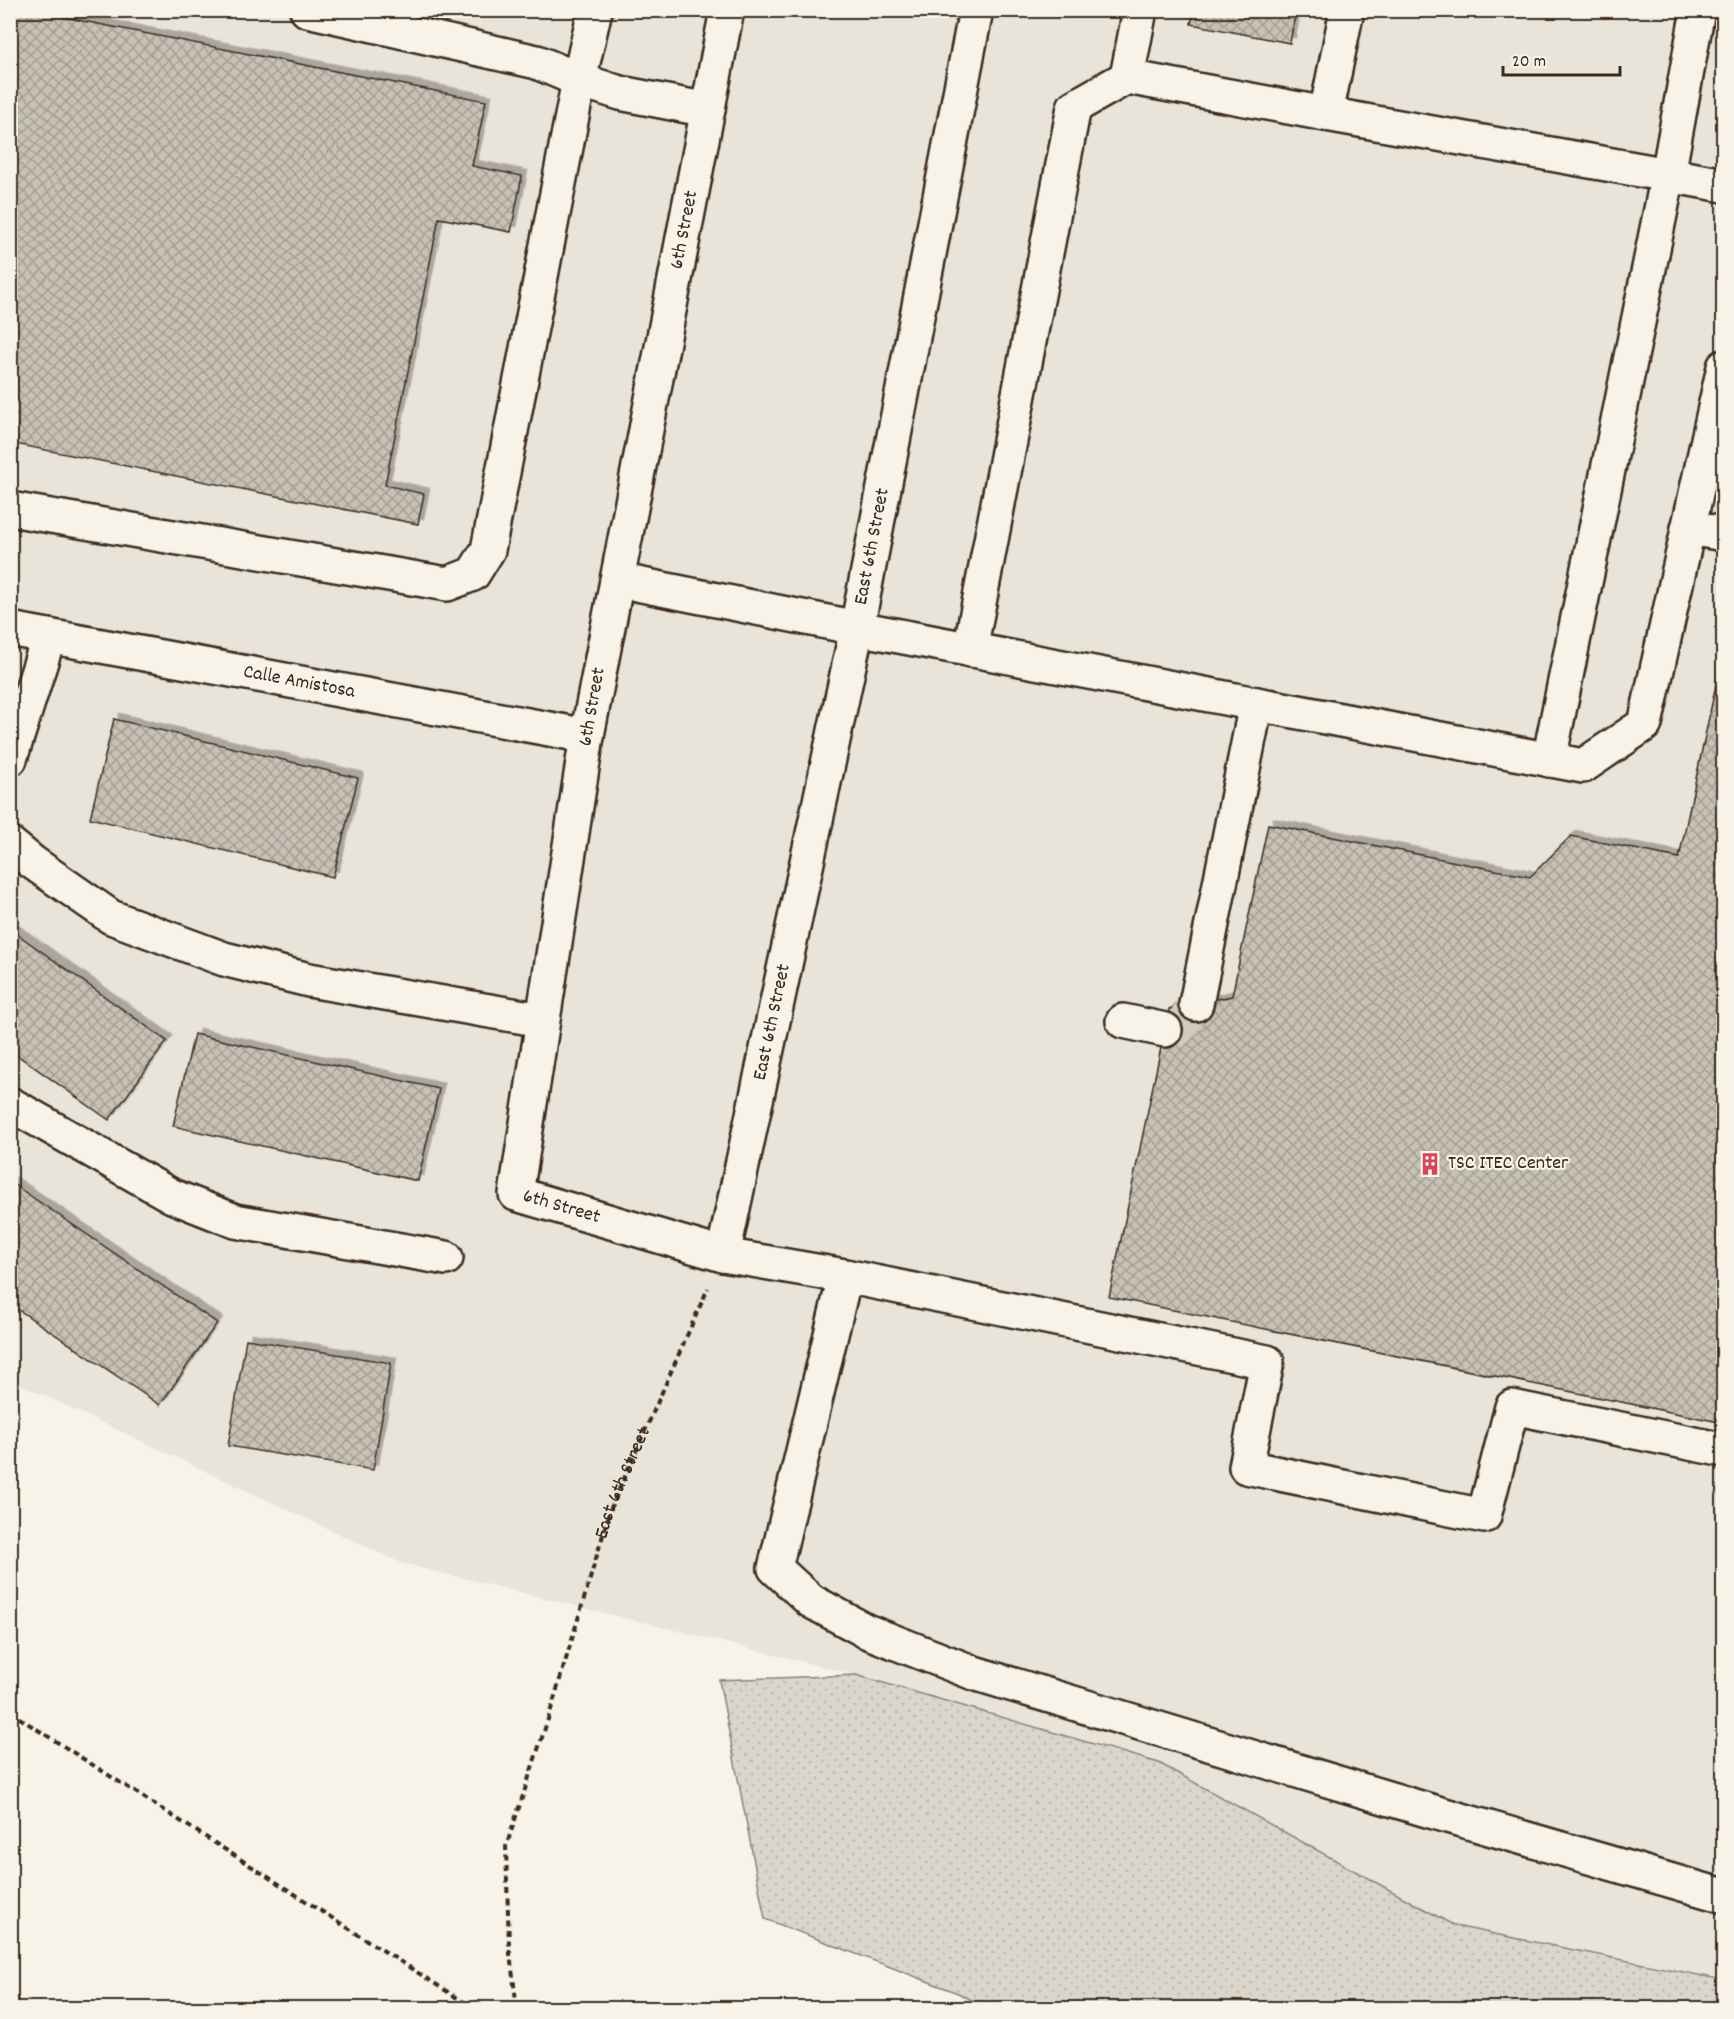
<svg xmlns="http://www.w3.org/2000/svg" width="1734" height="2019" font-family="Dekko,sans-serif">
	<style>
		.built { fill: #e9e4d9 }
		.grass { fill: url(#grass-dots); stroke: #8b8074; stroke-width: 1.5 }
		.building { fill: url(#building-cross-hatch); stroke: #3b2a1e; stroke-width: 1.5; filter: url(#shadow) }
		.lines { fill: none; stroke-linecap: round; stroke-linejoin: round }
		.minor-tunnel { stroke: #d1cbc0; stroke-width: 33; stroke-dasharray: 33 16; stroke-linecap: butt }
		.minor-casing { stroke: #3b2a1e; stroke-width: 38 }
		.path { stroke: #3b2a1e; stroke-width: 4; stroke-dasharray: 6 4.5; stroke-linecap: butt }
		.minor { stroke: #f7f3e8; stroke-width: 33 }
		.labels { text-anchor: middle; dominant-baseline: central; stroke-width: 4.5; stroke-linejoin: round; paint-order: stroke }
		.street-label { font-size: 20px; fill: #3b2a1e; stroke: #f7f3e8 }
		.poi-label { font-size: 20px; fill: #3b2a1e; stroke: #f7f3e8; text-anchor: start }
	</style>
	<defs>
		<pattern id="grass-dots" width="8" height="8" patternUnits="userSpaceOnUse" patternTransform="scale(1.5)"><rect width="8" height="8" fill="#dbd6cb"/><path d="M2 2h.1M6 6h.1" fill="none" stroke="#bdb8ae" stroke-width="1.8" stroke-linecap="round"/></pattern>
		<pattern id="building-cross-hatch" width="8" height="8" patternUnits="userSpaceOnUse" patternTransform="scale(1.5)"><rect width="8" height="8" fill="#c8c1b6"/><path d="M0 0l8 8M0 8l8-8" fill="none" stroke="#a49d93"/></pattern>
		<filter id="shadow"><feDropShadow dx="5.5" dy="-5.5" stdDeviation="0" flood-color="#0004"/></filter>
	</defs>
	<rect width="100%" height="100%" fill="#f7f3e8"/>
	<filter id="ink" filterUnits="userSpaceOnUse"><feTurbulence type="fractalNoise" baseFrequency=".0167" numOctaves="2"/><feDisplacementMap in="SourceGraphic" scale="12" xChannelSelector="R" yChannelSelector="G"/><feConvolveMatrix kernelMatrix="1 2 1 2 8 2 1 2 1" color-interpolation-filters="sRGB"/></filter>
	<g filter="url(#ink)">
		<polygon class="built" points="11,11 1723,11 1723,1980 1455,1926 1159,1763 856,1675 401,1563 11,1380"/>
		<polygon class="grass" points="856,1675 1159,1763 1455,1926 1723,1980 1723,2008 987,2008 958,1993 765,1919 719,1680"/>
		<g class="building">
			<polygon points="10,10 28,10 486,101 472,166 522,176 511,232 439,218 385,485 424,494 418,524 10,443"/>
			<polygon points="1194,10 1296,10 1290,43 1191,24"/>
			<polygon points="1724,647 1724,1423 1109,1297 1169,1009 1232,996 1268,824 1530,877 1571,836 1679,858"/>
			<polygon points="114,719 358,778 333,877 90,818"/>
			<polygon points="10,929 167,1041 109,1120 10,1050"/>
			<polygon points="194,1034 439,1089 418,1181 173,1126"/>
			<polygon points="10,1182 217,1323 160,1405 10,1304"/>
			<polygon points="246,1339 391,1363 373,1470 228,1446"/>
		</g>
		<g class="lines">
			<polyline class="minor-tunnel" points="1165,1030 1178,1029 1196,1004"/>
			<g class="minor-casing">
				<g id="minor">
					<polyline points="307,10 537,62 579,80 620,93 708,110"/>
					<path id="s2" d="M727 10 587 736 516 1194 723 1255 845 1276 1267 1362 1246 1467 1484 1516 1512 1407 1724 1450"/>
					<polyline points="1140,10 1127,77 1326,114 1347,10"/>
					<polyline points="1326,114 1724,185"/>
					<polyline points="10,509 447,584 473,574 488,550 579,80 595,10"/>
					<polyline points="1688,528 1724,534"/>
					<polyline points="617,580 857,628 1583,766 1645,724 1724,367"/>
					<path id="s3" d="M10 629 587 736"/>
					<polyline points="970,650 1074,107 1127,77"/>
					<polyline points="10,759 49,636"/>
					<polyline points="1549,760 1668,175 1698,10"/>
					<polyline points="10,844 32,862 111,917 224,959 309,980 542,1020"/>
					<polyline points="1196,1004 1256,704"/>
					<polyline points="1123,1021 1165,1030"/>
					<polyline points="10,1104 172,1196 235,1221 446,1258"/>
					<path id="s4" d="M723 1255 857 628 976 10"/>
					<polyline points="845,1276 775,1568 811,1601 866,1631 974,1673 1427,1810 1724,1896"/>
				</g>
			</g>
			<g class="path">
				<polyline points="10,1712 473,2008"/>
				<path id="s1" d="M517 2008 509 1946 506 1847 550 1713 611 1508 708 1288"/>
			</g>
			<use href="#minor" class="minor"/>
		</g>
	</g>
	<defs>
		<g id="building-bare" transform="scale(1.8)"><path d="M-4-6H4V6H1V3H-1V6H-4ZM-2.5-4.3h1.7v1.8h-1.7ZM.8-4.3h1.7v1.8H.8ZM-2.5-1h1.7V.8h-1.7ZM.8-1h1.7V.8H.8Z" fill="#d1495b" stroke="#f7f3e8" stroke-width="2.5" paint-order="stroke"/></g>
	</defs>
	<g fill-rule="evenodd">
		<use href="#building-bare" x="1430" y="1164"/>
	</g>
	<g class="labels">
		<g class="street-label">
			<text transform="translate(685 230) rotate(-79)">6th Street</text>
			<text stroke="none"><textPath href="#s4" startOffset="724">East 6th Street</textPath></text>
			<text stroke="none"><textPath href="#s3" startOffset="294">Calle Amistosa</textPath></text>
			<text transform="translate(593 707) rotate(-80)">6th Street</text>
			<text stroke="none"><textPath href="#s4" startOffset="238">East 6th Street</textPath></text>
			<text stroke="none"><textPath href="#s2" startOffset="1250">6th Street</textPath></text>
			<text stroke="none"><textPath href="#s1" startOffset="544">East 6th Street</textPath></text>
		</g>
		<g class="poi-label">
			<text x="1448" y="1164">TSC ITEC Center</text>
		</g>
	</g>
	<rect width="1734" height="2019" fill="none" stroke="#f7f3e8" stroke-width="36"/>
	<rect x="18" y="18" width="1698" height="1983" fill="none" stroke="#3b2a1e" stroke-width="2" filter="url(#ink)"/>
	<path d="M1503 66v9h117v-9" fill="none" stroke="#3b2a1e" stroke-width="3"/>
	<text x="1512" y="66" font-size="18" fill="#3b2a1e" stroke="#f7f3e8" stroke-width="4.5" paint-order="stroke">20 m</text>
</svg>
